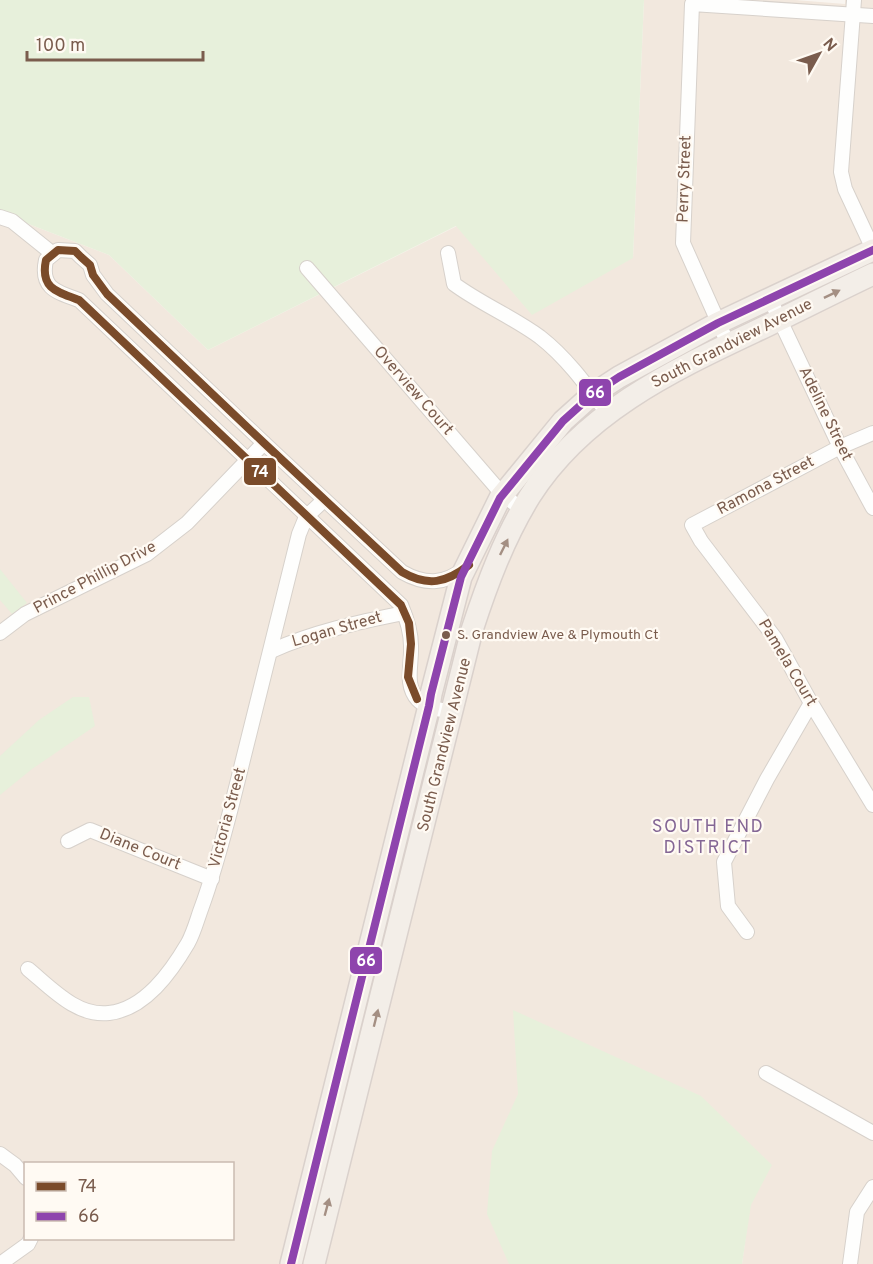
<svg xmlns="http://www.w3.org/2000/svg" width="873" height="1264" font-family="Overpass,sans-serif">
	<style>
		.residential { fill: #f2e8de; fill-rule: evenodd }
		.green { fill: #e7f0db }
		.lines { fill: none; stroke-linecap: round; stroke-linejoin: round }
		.minor-casing { stroke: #d7d1cb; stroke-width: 16 }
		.primary-casing { stroke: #dad1cc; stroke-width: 24 }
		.minor { stroke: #fefefd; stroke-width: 14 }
		.primary { stroke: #f3eee8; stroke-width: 21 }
		.bus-1-casing { stroke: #fffaf3; stroke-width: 12 }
		.bus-2-casing { stroke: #fffaf3; stroke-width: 12 }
		.bus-1 { stroke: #7a4b2a; stroke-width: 8 }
		.bus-2 { stroke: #8e44ad; stroke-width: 8 }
		.oneway { fill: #a48f83 }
		.bus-dot { fill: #7a5c4d; stroke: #fffaf3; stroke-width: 2 }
		.labels { text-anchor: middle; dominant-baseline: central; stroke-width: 4.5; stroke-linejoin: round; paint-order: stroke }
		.bus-label { font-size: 14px; fill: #7a5c4d; stroke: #fffaf3; text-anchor: start }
		.street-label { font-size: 16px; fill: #7a5c4d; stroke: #fffaf3 }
		.neighbourhood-label { font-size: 18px; letter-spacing: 1.5px; fill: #846695; stroke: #fffaf3 }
		.line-badge { stroke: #fffaf3; stroke-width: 2 }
		.badge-label { font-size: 16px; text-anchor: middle; font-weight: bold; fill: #fff }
	</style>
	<rect width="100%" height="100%" fill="#f9f5f0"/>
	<path class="residential" d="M644 0H795L845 4V0H873V242L606 380 631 402 873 281V1264H742L750 1205 705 1264H0V213L109 255 208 350 457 226 633 258ZM26 1164H232V1238H26Z"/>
	<g class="green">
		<polygon points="0,0 644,0 633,258 532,315 456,226 208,350 109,255 0,213"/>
		<polygon points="0,569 27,603 12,614 0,600"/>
		<polygon points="73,697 89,697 95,726 32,769 0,795 0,756 39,720"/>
		<polygon points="513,1010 701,1096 772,1165 751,1205 742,1264 509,1264 487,1214 492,1151 518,1094"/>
	</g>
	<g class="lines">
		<g class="minor-casing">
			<g id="minor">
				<polyline points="854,0 841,172 845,189 873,249"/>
				<polyline points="0,217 12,221 53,254"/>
				<path d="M448 253 454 284C481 304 513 317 540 337 567 358 587 386 607 413"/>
				<polyline points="307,268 503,495 523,510"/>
				<polyline points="770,299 840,447 873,508"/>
				<polyline points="728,344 683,243 692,4 873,16"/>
				<polyline points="873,433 840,447 692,525 701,541 775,638 811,703 873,805"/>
				<polyline points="0,633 25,614 147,554 187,523 264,443"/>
				<path d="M271 651C313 632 359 622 404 613"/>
				<path d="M453 712C442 710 425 708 418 700 404 685 412 664 411 646 411 631 407 619 401 605L79 300C56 292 40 288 46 260L58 250 75 251 81 257 90 265 93 275 107 294 264 443 402 572C425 585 444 585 465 568"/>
				<polyline points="68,841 90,830 212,879"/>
				<polyline points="747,932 728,906 724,862 767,779 811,703"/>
				<path d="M28 969C51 988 77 1017 109 1013 145 1009 171 972 188 943 194 932 197 920 201 909 214 874 223 839 232 804 255 714 277 624 299 534L306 517 324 500"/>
				<polyline points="766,1073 873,1133"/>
				<polyline points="0,1154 15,1165 26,1178"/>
				<polyline points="0,1264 28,1244 31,1238"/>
				<polyline points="850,1264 857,1212 873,1187"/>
			</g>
		</g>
		<g class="primary-casing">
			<g id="primary">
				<polyline points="291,1264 429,706 431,694 461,577 500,498 563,421 593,394 619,377 718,323 873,250"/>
				<path d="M314 1264 472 630C487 584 504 538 530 496 582 414 669 372 754 332 794 313 833 293 873 274"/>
			</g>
		</g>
		<use href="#minor" class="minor"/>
		<use href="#primary" class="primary"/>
		<g class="bus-1-casing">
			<path id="bus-1" d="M417 699 408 677 411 644 409 623 401 605 79 300C56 292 40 288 46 260L58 250 75 251 81 257 90 265 93 275 107 294 264 443 402 572C428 587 446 583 469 565"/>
		</g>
		<g class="bus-2-casing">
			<polyline id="bus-2" points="291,1264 429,706 431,694 461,577 500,498 563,421 593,394 619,377 718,323 873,250"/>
		</g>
		<use href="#bus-1" class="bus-1"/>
		<use href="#bus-2" class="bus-2"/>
	</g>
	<defs><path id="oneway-solid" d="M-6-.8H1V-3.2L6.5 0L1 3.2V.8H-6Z" transform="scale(1.5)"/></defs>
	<g class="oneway">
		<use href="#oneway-solid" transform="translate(832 294) rotate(-26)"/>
		<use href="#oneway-solid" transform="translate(504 547) rotate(-64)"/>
		<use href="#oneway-solid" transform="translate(376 1018) rotate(-76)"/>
		<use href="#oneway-solid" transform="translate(327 1207) rotate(-75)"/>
	</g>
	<circle class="bus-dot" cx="446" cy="635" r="5"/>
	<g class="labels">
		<g class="bus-label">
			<text x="457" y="635">S. Grandview Ave &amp; Plymouth Ct</text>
		</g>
		<g class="street-label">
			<text transform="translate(685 179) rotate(-88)">Perry Street</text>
			<text transform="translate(732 344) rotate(-27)">South Grandview Avenue</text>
			<text transform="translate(413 391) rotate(49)">Overview Court</text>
			<text transform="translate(825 414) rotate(64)">Adeline Street</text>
			<text transform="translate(766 486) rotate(-28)">Ramona Street</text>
			<text transform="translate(95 578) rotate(-28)">Prince Phillip Drive</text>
			<text transform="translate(337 630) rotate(-16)">Logan Street</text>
			<text transform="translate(787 663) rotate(59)">Pamela Court</text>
			<text transform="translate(445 745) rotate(-76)">South Grandview Avenue</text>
			<text transform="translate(228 818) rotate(-75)">Victoria Street</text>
			<text transform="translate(140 850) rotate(22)">Diane Court</text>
		</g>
		<g class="neighbourhood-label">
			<text x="708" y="827">SOUTH END<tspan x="708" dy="21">DISTRICT</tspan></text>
		</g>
	</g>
	<g class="line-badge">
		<rect x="578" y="378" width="34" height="29" rx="6" fill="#8e44ad"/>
		<rect x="243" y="457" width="34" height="29" rx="6" fill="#7a4b2a"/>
		<rect x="349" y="946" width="34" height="29" rx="6" fill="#8e44ad"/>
	</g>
	<g class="badge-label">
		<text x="595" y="398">66</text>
		<text x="260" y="477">74</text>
		<text x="366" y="966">66</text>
	</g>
	<rect x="24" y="1162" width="210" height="78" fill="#fffaf3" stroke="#cabbb1" stroke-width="1.5"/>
	<rect x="36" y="1182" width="30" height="9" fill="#7a4b2a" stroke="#cabbb1" stroke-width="1.5"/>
	<text x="78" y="1192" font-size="18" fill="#7a5c4d">74</text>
	<rect x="36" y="1212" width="30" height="9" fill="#8e44ad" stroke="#cabbb1" stroke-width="1.5"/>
	<text x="78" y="1222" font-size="18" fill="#7a5c4d">66</text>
	<g transform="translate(819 54) rotate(50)" stroke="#fffaf3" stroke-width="4.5" paint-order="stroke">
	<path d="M0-4.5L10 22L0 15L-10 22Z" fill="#7a5c4d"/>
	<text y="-9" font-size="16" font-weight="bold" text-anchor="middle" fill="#7a5c4d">N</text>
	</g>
	<path d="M27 51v9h176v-9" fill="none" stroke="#7a5c4d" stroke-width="3"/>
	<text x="36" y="51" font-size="18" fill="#7a5c4d" stroke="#fffaf3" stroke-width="4.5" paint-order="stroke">100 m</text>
</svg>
